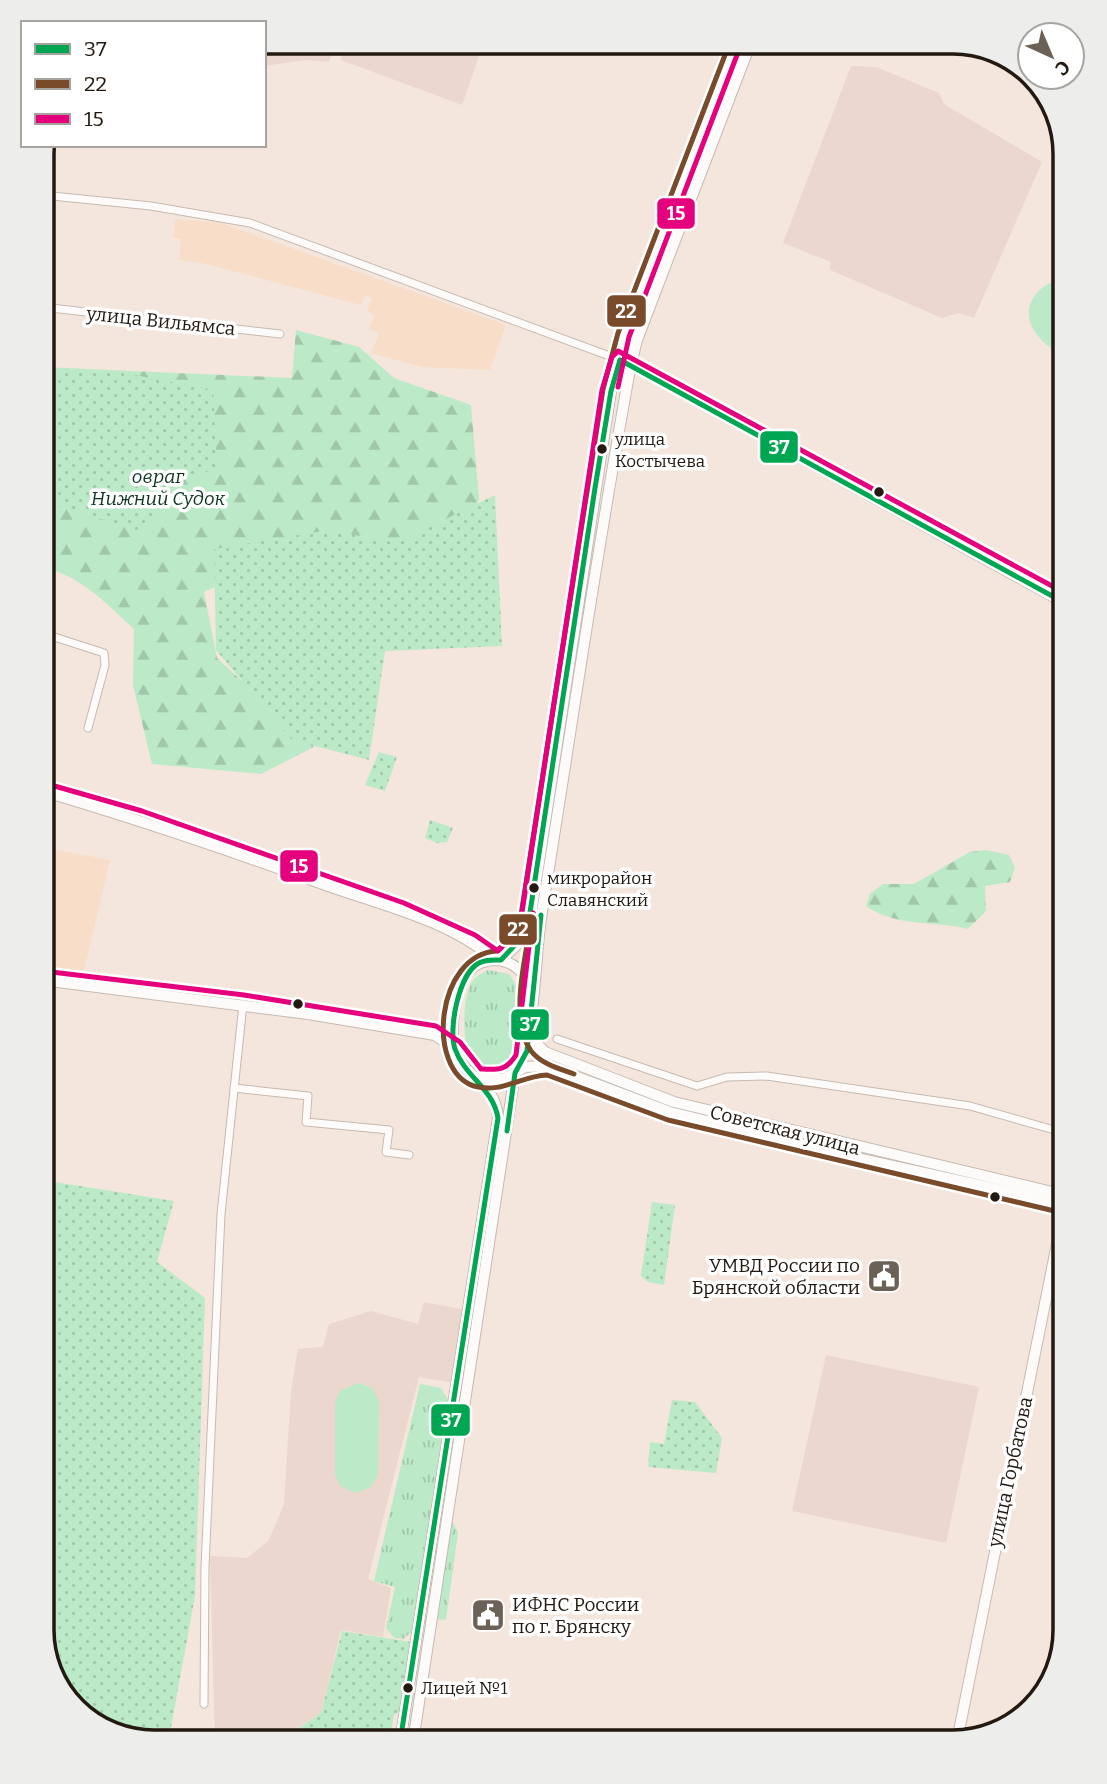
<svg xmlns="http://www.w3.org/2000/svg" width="1107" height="1784" font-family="Bitter,serif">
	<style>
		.built { fill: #f8dec9 }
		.education { fill: #ebd7ce }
		.grass { fill: url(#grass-tufts) }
		.forest { fill: url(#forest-firs) }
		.park { fill: url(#park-dots) }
		.pitch { fill: #bce9c7 }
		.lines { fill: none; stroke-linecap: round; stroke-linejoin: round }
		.minor-casing { stroke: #c6bab1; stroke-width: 9 }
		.secondary-casing { stroke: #c6bab1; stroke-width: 12 }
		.minor { stroke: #fdfbfa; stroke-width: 7 }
		.secondary { stroke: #fdfbfa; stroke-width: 10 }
		.bus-1-casing { stroke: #fff; stroke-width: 10 }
		.bus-2-casing { stroke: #fff; stroke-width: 10 }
		.bus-3-casing { stroke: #fff; stroke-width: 10 }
		.bus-1 { stroke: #00a651; stroke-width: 5 }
		.bus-2 { stroke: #7a4b2a; stroke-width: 5 }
		.bus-3 { stroke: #e5007d; stroke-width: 5 }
		.bus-dot { fill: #231910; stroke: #fff; stroke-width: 2.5 }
		.labels { text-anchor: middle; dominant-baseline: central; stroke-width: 7; stroke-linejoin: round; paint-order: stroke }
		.bus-label { font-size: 17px; fill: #231910; stroke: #fff; text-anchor: start }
		.street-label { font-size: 19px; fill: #231910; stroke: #fff }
		.park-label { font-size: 19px; font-style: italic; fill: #0d3621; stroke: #fff }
		.poi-label { font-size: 19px; fill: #231910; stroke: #fff; text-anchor: end }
		.rim { fill: none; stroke: #231910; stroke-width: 3.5 }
		.line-badge { stroke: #fff; stroke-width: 2.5 }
		.badge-label { font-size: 19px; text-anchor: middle; font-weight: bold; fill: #fff }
	</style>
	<defs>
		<pattern id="grass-tufts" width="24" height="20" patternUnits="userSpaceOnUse" patternTransform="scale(1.75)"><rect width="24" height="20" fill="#bce9c7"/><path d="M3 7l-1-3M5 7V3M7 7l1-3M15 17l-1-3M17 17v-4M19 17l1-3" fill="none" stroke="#a1c7aa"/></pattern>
		<pattern id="forest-firs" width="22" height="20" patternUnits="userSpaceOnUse" patternTransform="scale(1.75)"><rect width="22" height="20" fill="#bce9c7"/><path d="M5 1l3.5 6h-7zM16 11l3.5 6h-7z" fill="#a1c7aa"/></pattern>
		<pattern id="park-dots" width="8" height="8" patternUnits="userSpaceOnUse" patternTransform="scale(1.75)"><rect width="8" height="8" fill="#bce9c7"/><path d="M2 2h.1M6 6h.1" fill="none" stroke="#a1c7aa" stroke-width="1.8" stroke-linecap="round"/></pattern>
	</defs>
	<rect width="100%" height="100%" fill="#f4e6dc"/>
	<g class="built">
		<polygon points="175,219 219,222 506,325 490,370 421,367 371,353 379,334 369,328 375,315 367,311 372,298 365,295 361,305 202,263 179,260 181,239 173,238"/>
		<polygon points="42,847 110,860 83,975 42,971"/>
	</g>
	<g class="education">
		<polygon points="264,42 335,42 329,62 306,60 264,66"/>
		<polygon points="347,42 484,42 462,105 341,60"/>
		<polygon points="851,66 876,67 939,93 944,104 1042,162 974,318 959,313 942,318 830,270 831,262 783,243"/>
		<polygon points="424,1302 466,1310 454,1383 419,1377 368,1579 391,1588 383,1637 341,1630 321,1713 277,1742 215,1740 210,1556 247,1558 269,1540 284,1504 291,1391 298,1349 323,1347 329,1324 371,1311 418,1324"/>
		<polygon points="826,1355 979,1387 946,1543 792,1511"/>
	</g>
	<g class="grass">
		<path d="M488 970 509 974C523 993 520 1009 518 1032 515 1063 504 1077 472 1061 462 1046 462 1000 471 984 475 976 481 974 488 970Z"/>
		<polygon points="420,1384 441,1388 448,1399 448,1408 413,1631 403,1639 394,1638 386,1628 395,1587 374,1581"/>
		<polygon points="451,1518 458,1533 446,1620 437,1619"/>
	</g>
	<g class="forest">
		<path d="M296 330 359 347 394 378 471 405 479 499 462 540 235 577 204 592 217 658 314 747 261 774 152 764 133 685 134 629C108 605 78 573 42 568V367L292 378Z"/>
		<path d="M986 850 1009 855 1015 867 1010 882 985 886 986 911 968 929C933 920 898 928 866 906L870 894 883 884H914L970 852Z"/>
	</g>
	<g class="park">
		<polygon points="42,369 109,370 213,390 217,469 169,482 144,532 42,501"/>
		<polygon points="495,495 502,646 385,651 369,760 292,740 216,650 214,549 329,530 397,543"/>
		<polygon points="379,752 397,757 385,791 365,785"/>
		<polygon points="430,820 453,828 447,842 437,843 425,838"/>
		<polygon points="42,1180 174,1201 157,1262 205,1298 195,1596 171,1727 174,1742 147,1742 92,1723 54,1680 42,1630"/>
		<polygon points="652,1202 675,1205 664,1285 648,1282 641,1276"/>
		<polygon points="672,1400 695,1402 722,1438 716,1473 648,1467 650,1442 664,1444"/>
		<polygon points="342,1631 411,1642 400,1711 394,1715 389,1742 278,1742 321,1713"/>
	</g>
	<g class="pitch">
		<path d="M1065 272V357C1039 344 1012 314 1042 288 1050 282 1060 280 1065 272Z"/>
		<polygon points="358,1383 372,1388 379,1401 378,1475 371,1487 356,1493 340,1486 335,1475 335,1403 340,1391"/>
	</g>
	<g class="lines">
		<g class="minor-casing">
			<g id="minor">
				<polyline points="42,195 151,206 250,223 623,361"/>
				<polyline points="42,307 280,334"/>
				<polyline points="42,633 104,653 105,665 88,728"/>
				<polyline points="557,1039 697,1086 727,1077 767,1076 970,1106 1065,1133"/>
				<polyline points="234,1088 308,1096 306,1122 389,1130 386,1152 409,1155"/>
				<polyline points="204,1704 205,1567 221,1214 243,1004"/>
			</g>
		</g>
		<g class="secondary-casing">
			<g id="secondary">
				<polyline points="631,364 1065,603"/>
				<path d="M42 791C141 820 237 853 334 888 384 905 454 923 493 959"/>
				<polyline points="501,960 522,940 531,914 611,391 626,336 739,42"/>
				<polyline points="42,980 308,1014 435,1035 454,1048"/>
				<polyline points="530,1026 537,1044 545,1052 674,1102 1065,1195"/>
				<polyline points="476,1077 503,1079 525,1067 548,1066 670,1112 862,1159 1065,1204"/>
				<polyline points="957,1741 1065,1204"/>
				<path d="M400 1742 498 1118C496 1080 459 1076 454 1047 451 1029 454 993 464 978 481 949 521 957 530 987"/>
				<path d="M413 1742 515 1073C535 1045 535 957 541 918 571 733 597 548 631 364L637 340 751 42"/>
			</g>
		</g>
		<use href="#minor" class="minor"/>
		<use href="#secondary" class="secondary"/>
		<g class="bus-1-casing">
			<g id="bus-1">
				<polyline points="507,1131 515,1073 527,1051 541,915"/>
				<path d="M400 1742 498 1118C493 1088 465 1077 455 1049 448 1029 459 973 479 963 486 959 494 960 501 960L527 932 595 488 611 391 620 360 1065 603"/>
			</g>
		</g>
		<g class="bus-2-casing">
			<g id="bus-2">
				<path d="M730 42 618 333 603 389 519 928 497 951C436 954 425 1070 474 1086 501 1094 521 1076 547 1075L668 1120 1063 1213"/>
				<path d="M533 913C527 949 508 1019 531 1051 541 1064 560 1069 574 1074"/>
			</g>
		</g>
		<g class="bus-3-casing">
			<g id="bus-3">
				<polyline points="618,387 629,337 742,42"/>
				<polyline points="44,783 142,811 404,903 475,935 498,951 514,935 522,912 602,390 612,357 618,351 1065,593"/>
				<path d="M43 971 244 995 436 1026 460 1042 481 1069C498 1070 506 1071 516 1055L533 913"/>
			</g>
		</g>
		<use href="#bus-1" class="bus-1"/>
		<use href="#bus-2" class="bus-2"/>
		<use href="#bus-3" class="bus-3"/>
	</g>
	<defs>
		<g id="civic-square" transform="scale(1.75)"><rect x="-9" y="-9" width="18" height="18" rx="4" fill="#6c6157" stroke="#fff"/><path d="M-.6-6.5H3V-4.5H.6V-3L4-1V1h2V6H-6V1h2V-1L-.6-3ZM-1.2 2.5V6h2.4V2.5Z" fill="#fff"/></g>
	</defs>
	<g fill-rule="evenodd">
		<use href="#civic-square" x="884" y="1276"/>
		<use href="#civic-square" x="488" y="1615"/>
	</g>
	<g class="bus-dot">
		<circle cx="602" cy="449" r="6"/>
		<circle cx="879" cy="492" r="6"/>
		<circle cx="534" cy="888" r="6"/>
		<circle cx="298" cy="1004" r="6"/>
		<circle cx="995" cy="1197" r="6"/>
		<circle cx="408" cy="1688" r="6"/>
	</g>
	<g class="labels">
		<g class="bus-label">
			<text x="615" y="439">улица<tspan x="615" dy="22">Костычева</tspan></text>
			<text x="547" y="878">микрорайон<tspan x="547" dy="22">Славянский</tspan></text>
			<text x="421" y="1688">Лицей №1</text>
		</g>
		<g class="street-label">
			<text transform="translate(161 321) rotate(6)">улица Вильямса</text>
			<text transform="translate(785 1130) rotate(14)">Советская улица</text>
			<text transform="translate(1010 1472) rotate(-78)">улица Горбатова</text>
		</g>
		<g class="park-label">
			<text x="158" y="476">овраг<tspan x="158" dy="22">Нижний Судок</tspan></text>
		</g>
		<g class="poi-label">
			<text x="860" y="1265">УМВД России по<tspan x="860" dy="22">Брянской области</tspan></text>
			<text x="512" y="1604" text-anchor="start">ИФНС России<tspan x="512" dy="22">по г. Брянску</tspan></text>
		</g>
	</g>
	<path d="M0 0H1107V1784H0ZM154 54H953A100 100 0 0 1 1053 154V1630A100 100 0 0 1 953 1730H154A100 100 0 0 1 54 1630V154A100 100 0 0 1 154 54Z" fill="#ededec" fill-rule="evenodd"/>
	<path class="rim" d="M154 54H953A100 100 0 0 1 1053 154V1630A100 100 0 0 1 953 1730H154A100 100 0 0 1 54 1630V154A100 100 0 0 1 154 54Z"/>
	<g class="line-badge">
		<rect x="656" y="197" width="40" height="33" rx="7" fill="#e5007d"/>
		<rect x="606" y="294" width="41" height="34" rx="7" fill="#7a4b2a"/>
		<rect x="759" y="430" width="40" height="34" rx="7" fill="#00a651"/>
		<rect x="279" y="849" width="40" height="34" rx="7" fill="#e5007d"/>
		<rect x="498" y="913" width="40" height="33" rx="7" fill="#7a4b2a"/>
		<rect x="510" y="1008" width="40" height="33" rx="7" fill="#00a651"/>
		<rect x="430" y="1403" width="41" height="34" rx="7" fill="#00a651"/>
	</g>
	<g class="badge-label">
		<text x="676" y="220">15</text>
		<text x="626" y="318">22</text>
		<text x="779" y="454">37</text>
		<text x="299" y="873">15</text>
		<text x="518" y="936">22</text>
		<text x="530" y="1031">37</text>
		<text x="451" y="1427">37</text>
	</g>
	<rect x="21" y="21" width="245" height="126" fill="#ffffff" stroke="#a7a39f" stroke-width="2"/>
	<rect x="35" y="44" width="35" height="10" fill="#00a651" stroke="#a7a39f" stroke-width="2"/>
	<text x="84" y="56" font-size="21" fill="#231910">37</text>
	<rect x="35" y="79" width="35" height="10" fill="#7a4b2a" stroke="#a7a39f" stroke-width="2"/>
	<text x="84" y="91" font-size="21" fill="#231910">22</text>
	<rect x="35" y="114" width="35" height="10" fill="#e5007d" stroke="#a7a39f" stroke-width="2"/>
	<text x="84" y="126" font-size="21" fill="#231910">15</text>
	<g transform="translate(1051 56) rotate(136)"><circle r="33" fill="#ffffff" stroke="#a7a39f" stroke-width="2"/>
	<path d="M0-5L12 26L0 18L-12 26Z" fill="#6c6157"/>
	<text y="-10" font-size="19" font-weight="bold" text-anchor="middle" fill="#231910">С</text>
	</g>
</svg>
